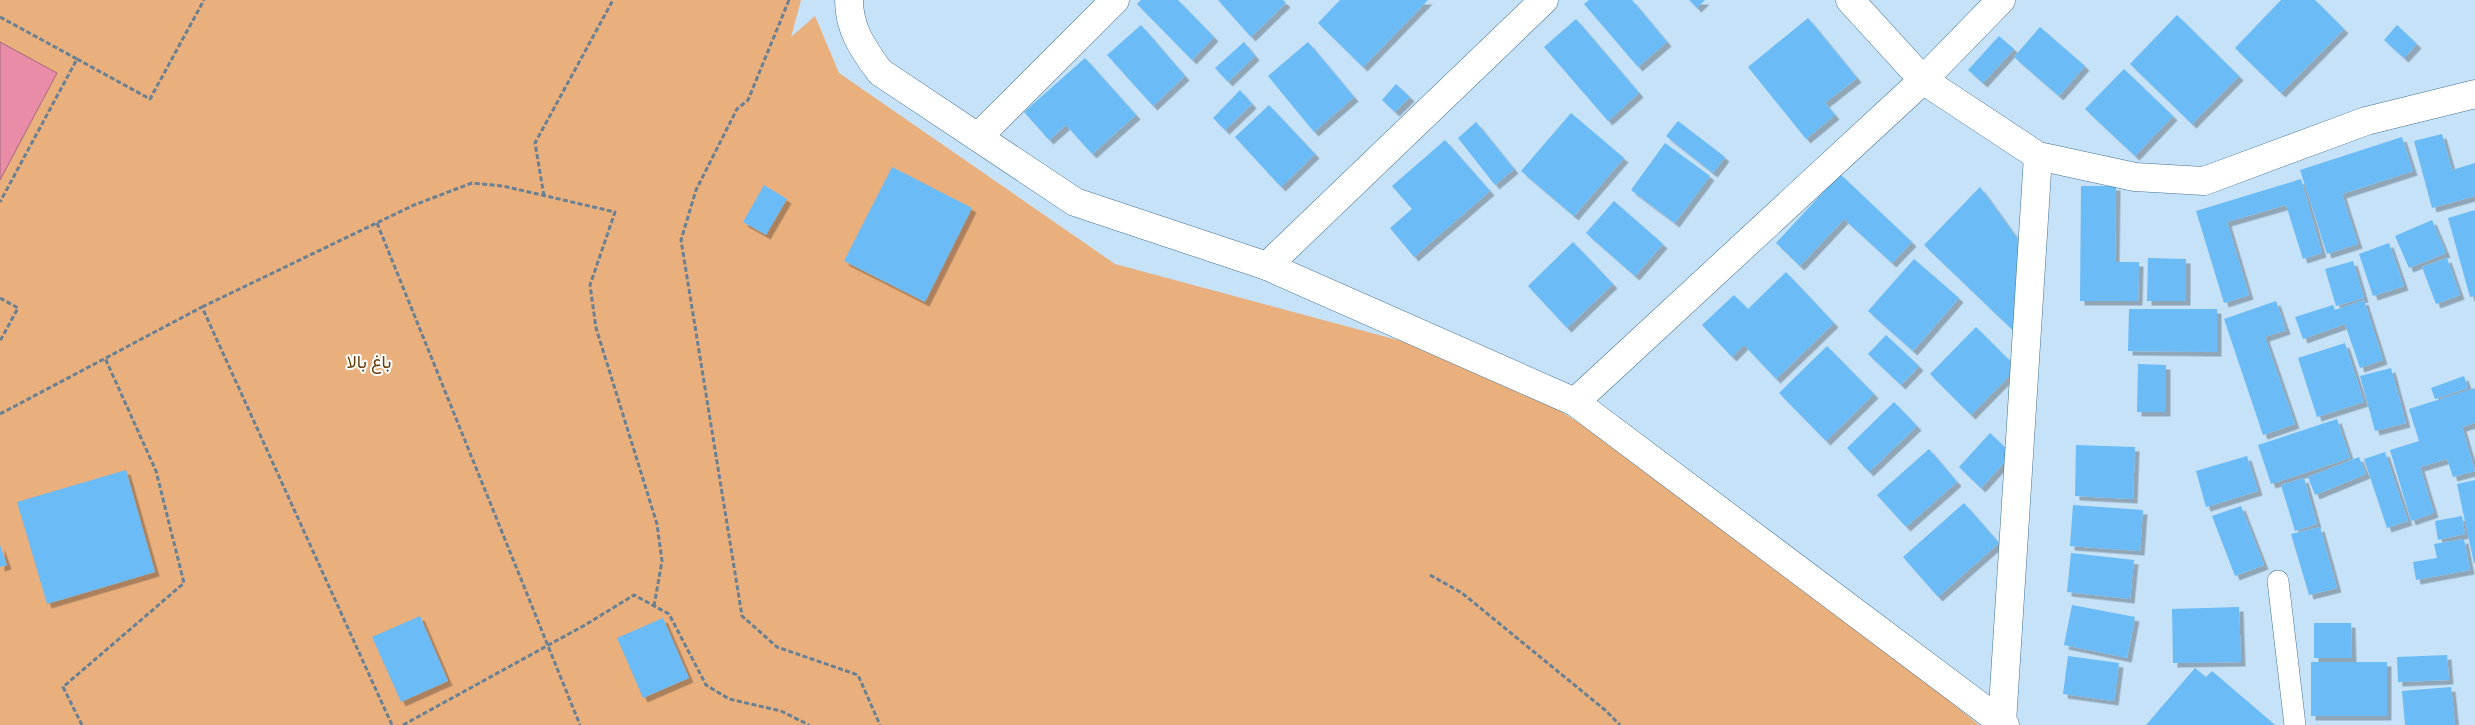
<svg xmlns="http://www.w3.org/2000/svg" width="2475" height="725" font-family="Overpass,Vazirmatn,sans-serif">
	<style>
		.green { fill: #e9af7d }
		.water { fill: #e98ca7; stroke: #a4687e }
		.building { fill: #6abbf6; filter: url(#shadow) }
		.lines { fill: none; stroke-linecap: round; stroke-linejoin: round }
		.lane-casing { stroke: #447192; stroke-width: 22 }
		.street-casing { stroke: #447192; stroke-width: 29 }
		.path { stroke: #6a8193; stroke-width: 3; stroke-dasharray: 5 2.5; stroke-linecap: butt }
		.lane { stroke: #fff; stroke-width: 21 }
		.street { stroke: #fff; stroke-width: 28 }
		.labels { text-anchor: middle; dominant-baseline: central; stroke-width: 4; stroke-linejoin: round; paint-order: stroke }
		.park-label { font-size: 18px; fill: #693c08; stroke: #fff }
	</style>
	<defs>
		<filter id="shadow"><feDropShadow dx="4.5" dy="4.5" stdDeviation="0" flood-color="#0004"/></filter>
	</defs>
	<rect width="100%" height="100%" fill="#c5e2f8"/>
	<polygon class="green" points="0,0 801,0 791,37 815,16 839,73 1115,264 1420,346 1546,402 1707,504 1979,725 0,725"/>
	<polygon class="water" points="0,42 57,73 0,180"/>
	<g class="building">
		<polygon points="1141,0 1178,0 1214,37 1192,60 1137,4"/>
		<polygon points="1218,0 1283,0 1286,3 1251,37"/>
		<polygon points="1340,0 1428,0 1363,67 1318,23"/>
		<polygon points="1589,0 1632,0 1667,42 1638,67 1584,4"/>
		<polygon points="1689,0 1705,0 1697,8"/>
		<polygon points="2281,0 2315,0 2344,29 2281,93 2235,48"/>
		<polygon points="2177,15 2239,76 2192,124 2130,64"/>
		<polygon points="1808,18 1857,78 1825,103 1835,115 1806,139 1748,67"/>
		<polygon points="1576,19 1639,93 1608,121 1544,47"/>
		<polygon points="1141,25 1185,76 1153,106 1107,55"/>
		<polygon points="2397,25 2417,44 2404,58 2384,40"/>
		<polygon points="2040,27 2085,66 2059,96 2014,57"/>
		<polygon points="1999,36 2014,49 1983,83 1968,70"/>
		<polygon points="1244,42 1255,56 1228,82 1215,68"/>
		<polygon points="1308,42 1354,97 1314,132 1268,76"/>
		<polygon points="1085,58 1136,115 1092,154 1066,125 1049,140 1024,112"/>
		<polygon points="2124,69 2173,116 2135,156 2085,109"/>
		<polygon points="1396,84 1410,97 1395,112 1382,100"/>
		<polygon points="1240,90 1252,104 1225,130 1213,118"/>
		<polygon points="1269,105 1315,154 1281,187 1235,137"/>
		<polygon points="1571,113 1624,158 1574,216 1521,171"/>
		<polygon points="1678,121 1725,157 1713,173 1666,136"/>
		<polygon points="1476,122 1514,169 1495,185 1458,138"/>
		<polygon points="2442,134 2452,170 2475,163 2475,196 2432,208 2414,141"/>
		<polygon points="2402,137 2413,171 2342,194 2358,244 2327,254 2300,170"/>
		<polygon points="1445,140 1490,191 1414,257 1390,228 1412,209 1392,186"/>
		<polygon points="1665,143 1710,176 1675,223 1631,190"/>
		<polygon points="892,167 972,208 925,302 844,261"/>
		<polygon points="1840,174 1912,242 1892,263 1844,219 1800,266 1776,243"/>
		<polygon points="2301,179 2322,253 2303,259 2286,205 2227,222 2249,295 2224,303 2196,211"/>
		<polygon points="764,185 787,199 766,235 743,222"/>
		<polygon points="2081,186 2116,186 2115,262 2139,262 2138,301 2080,301"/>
		<polygon points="1980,187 2027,252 2019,336 1924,245"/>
		<polygon points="1614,201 1663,244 1635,276 1586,233"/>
		<polygon points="2475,210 2475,296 2470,297 2448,218"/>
		<polygon points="2432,220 2446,253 2409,268 2395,236"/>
		<polygon points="1573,242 1613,284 1567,328 1528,286"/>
		<polygon points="2389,243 2404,286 2373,296 2359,254"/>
		<polygon points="2148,258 2186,259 2186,301 2147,301"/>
		<polygon points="2447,258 2460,295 2436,304 2422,267"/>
		<polygon points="1914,259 1959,298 1913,351 1868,311"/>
		<polygon points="2353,261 2364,298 2336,306 2325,269"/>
		<polygon points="1786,272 1834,323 1776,379 1744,345 1732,357 1702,325 1734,295 1748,309"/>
		<polygon points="2364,300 2383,360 2360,368 2345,324 2303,339 2295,317 2333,305 2335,310"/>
		<polygon points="2276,301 2286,330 2265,337 2295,424 2263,435 2224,319"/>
		<polygon points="2129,309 2217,309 2217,352 2128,351"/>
		<polygon points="1976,327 2017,368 1971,415 1930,374"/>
		<polygon points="1886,335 1919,366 1901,385 1868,354"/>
		<polygon points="2345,343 2364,402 2317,417 2298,358"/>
		<polygon points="1827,346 1874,394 1826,441 1779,393"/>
		<polygon points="2138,364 2166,365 2166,412 2137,412"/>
		<polygon points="2391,368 2406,423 2375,431 2360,376"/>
		<polygon points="2464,376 2468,388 2435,399 2431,388"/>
		<polygon points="2475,388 2475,423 2462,427 2475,471 2453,477 2447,459 2420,467 2434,513 2411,521 2390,450 2419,441 2409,409"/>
		<polygon points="1894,402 1917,426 1869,472 1847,448"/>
		<polygon points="2337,419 2350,458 2271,484 2258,445"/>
		<polygon points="1990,433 2012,454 1981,488 1959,467"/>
		<polygon points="2076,445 2135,447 2133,499 2075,496"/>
		<polygon points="1929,449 1957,482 1906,527 1877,495"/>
		<polygon points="2385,452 2408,521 2387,528 2364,459"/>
		<polygon points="2247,456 2258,491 2206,507 2196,471"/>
		<polygon points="2359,457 2366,474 2315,495 2308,477"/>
		<polygon points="126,470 155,572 47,604 17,502"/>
		<polygon points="2304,478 2317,524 2295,531 2281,485"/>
		<polygon points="2475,480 2475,563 2474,563 2457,484"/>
		<polygon points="1964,503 1999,543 1938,597 1903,557"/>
		<polygon points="2073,505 2143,510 2140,551 2070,546"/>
		<polygon points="2241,506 2264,565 2235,576 2212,516"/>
		<polygon points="2462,516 2465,534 2438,540 2435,521"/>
		<polygon points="2320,527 2337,588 2309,595 2291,534"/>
		<polygon points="2464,539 2470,570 2416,580 2413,562 2437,558 2434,544"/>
		<polygon points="0,545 7,565 0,567"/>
		<polygon points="2071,553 2134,560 2130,599 2067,592"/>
		<polygon points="2072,605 2135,617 2127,658 2064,645"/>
		<polygon points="2239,607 2241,662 2173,663 2172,609"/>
		<polygon points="420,616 448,681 401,702 372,637"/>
		<polygon points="663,618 689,678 643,698 617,638"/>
		<polygon points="2314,623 2351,623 2352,658 2314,658"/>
		<polygon points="2447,655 2449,680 2398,682 2397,657"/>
		<polygon points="2068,656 2119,663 2114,701 2063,694"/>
		<rect x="2311" y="662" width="76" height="54"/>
		<polygon points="2195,668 2206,677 2212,671 2275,725 2146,725"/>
		<polygon points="2451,687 2455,725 2405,725 2402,691"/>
	</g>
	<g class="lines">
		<g class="lane-casing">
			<polyline id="lane" points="2278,581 2295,725"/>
		</g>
		<g class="street-casing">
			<g id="street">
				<path d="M849 0C849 29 863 49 880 72L1075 202 1267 266 1575 402 2005 725"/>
				<polyline points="1850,0 1923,80 2038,156 2135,177 2204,181 2366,121 2475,94"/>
				<polyline points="978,137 1115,0"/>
				<polyline points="1267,266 1544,0"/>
				<polyline points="1575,402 1923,80 2001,0"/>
				<polyline points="2002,723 2038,156"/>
			</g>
		</g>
		<g class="path">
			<polyline points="789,0 748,100 737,109 696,190 681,240 742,616 777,647 858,675 880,725"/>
			<polyline points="0,17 77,59 0,202"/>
			<polyline points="77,59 150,99 204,0"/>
			<polyline points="544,196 535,143 613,0"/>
			<polyline points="377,223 580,725"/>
			<polyline points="0,298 18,308 0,341"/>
			<polyline points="202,307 414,205 472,183 503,186 615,212 590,285 596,328 657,524 662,561 654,606"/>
			<polyline points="0,414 202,307 392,725"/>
			<polyline points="1430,575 1462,593 1605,710 1620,725"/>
			<polyline points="82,725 63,687 184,583 156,471 105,358"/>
			<polyline points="403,725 585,625 634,595 669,614 706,685 729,699 781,711 809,725"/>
		</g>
		<use href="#lane" class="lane"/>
		<use href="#street" class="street"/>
	</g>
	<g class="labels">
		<g class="park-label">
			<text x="369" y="363">باغ بالا</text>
		</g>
	</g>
</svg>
